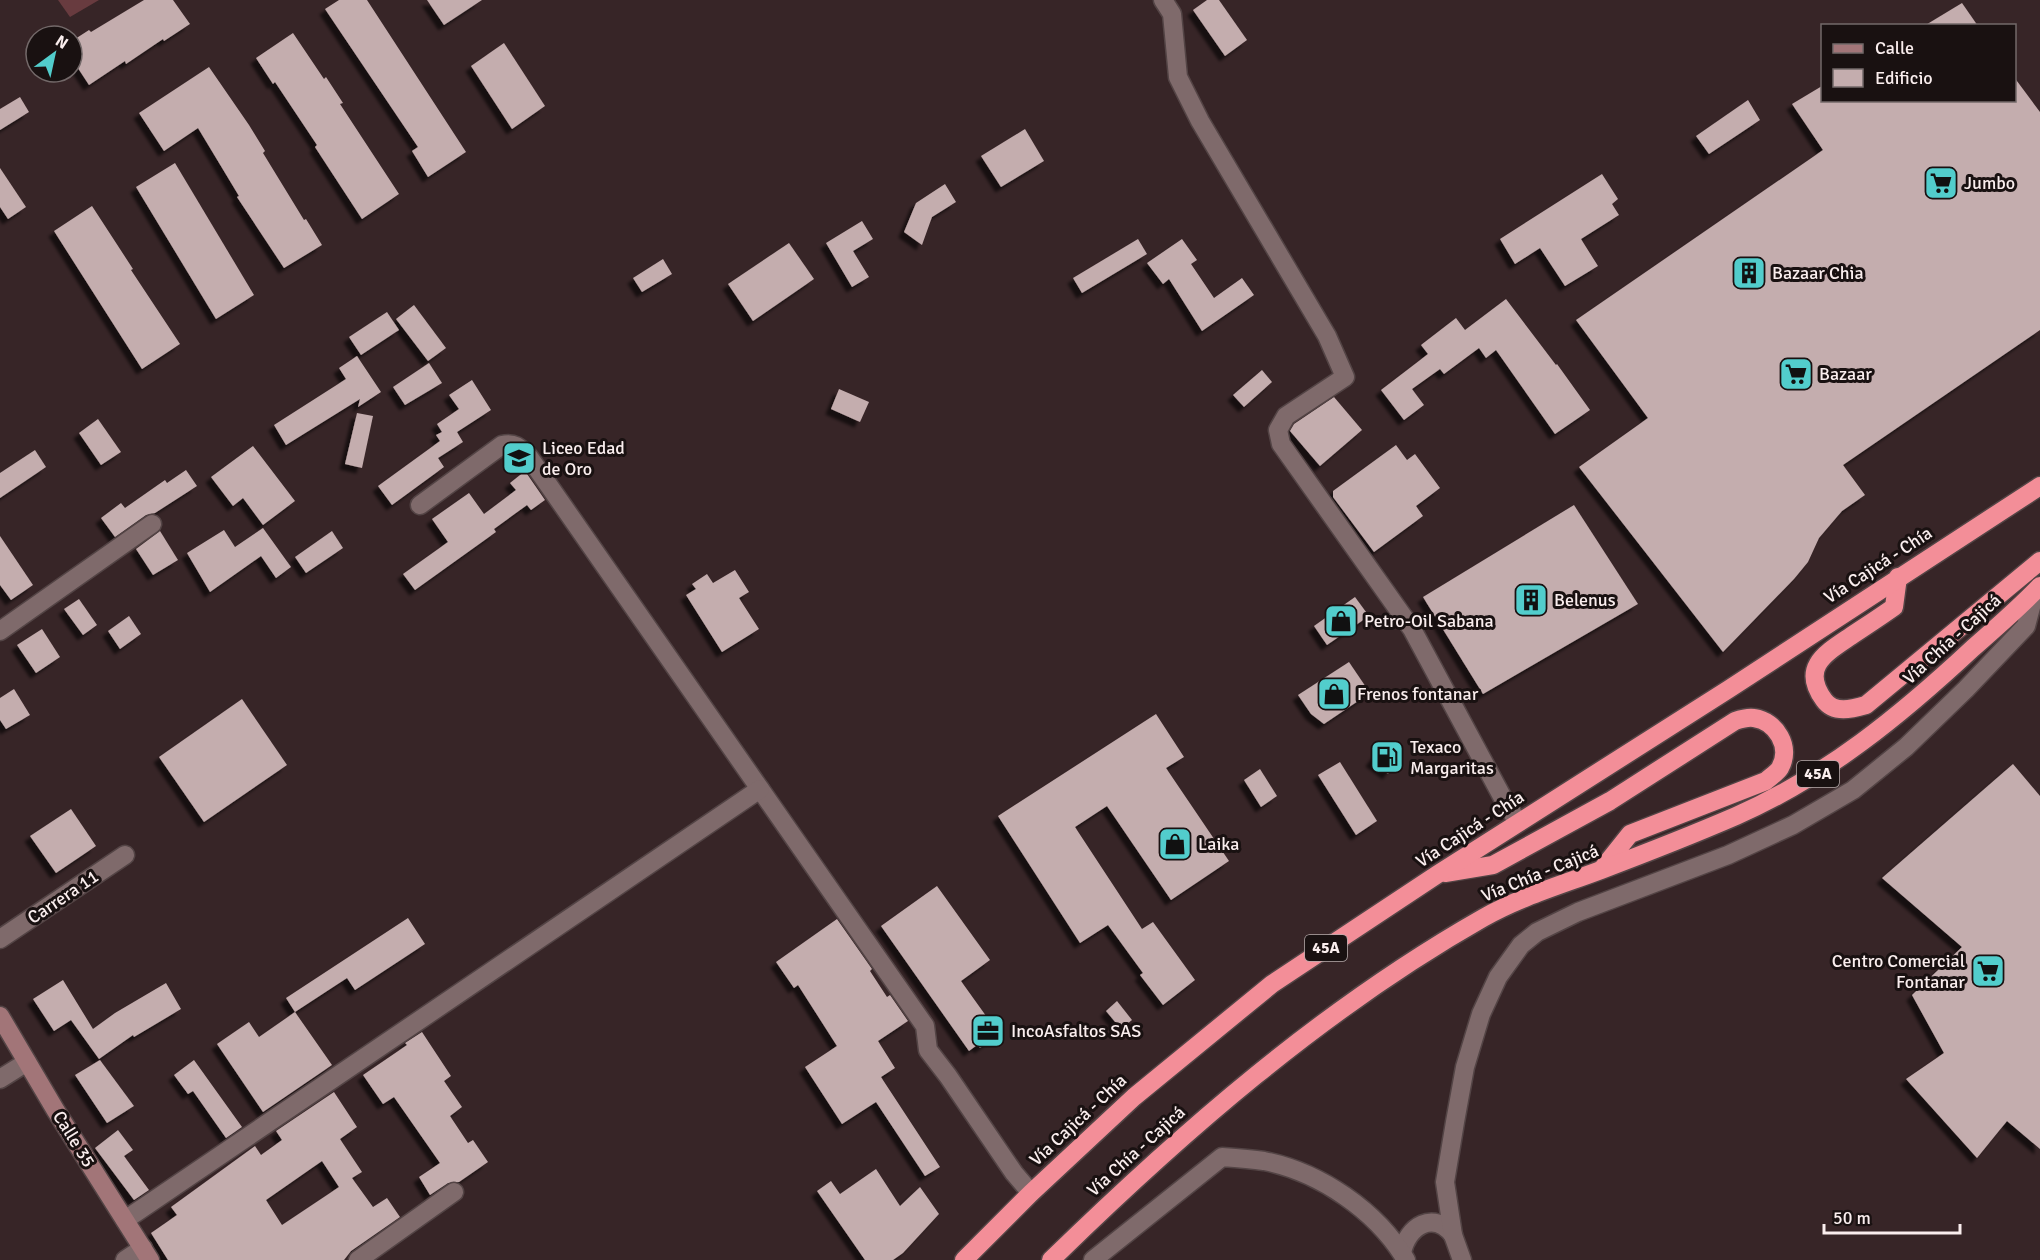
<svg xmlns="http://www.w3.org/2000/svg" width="2040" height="1260" font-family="Signika,sans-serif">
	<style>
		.green { fill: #683b3f }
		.building { fill: #c4adae; fill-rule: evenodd; filter: url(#shadow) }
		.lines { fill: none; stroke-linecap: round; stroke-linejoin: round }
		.street-casing { stroke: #534445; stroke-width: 21 }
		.secondary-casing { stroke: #534445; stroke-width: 21 }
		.highway-casing { stroke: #534445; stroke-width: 21 }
		.street { stroke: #7f6a6b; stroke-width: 18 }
		.secondary { stroke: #a27578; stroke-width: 18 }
		.highway { stroke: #f38e98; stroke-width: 18 }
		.labels { text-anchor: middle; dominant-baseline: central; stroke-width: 6; stroke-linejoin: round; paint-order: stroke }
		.shield { fill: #191111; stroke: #b6acac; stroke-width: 1.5 }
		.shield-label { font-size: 16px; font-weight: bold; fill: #faeeee }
		.poi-label { font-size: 18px; fill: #faeeee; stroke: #191111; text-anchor: start }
		.street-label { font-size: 18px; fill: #faeeee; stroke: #191111 }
	</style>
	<defs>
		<filter id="shadow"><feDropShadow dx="-5.5" dy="5.5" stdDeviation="1.5" flood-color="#0009"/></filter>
	</defs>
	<rect width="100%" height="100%" fill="#372527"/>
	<polygon class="green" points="58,0 99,0 70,17"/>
	<g class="building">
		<polygon points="144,0 173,0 190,24 164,41 163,39 126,64 125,61 89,85 72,59 72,41 89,30 91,32"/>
		<polygon points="339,0 367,0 466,152 428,177 412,151 418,147 325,9"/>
		<polygon points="427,0 482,0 444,25"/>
		<polygon points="1207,0 1219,0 1247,40 1225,56 1193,10"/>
		<polygon points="1962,3 1978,26 1924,26"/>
		<polygon points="293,33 324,79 326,77 343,103 340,104 399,194 362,219 315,147 317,145 275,82 273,84 256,58"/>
		<polygon points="504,43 545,106 512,129 471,66"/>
		<polygon points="209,67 249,125 265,151 263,153 304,220 306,219 322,245 284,268 237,197 239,196 198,128 164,151 139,113"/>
		<polygon points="2014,77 2040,112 2040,330 1843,465 1865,495 1842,511 1819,538 1808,562 1794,579 1723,652 1579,467 1648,418 1576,320 1823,150 1792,104 1822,86 1822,100 2014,100"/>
		<polygon points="20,97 29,112 0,130 0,109"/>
		<polygon points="1748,100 1760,120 1709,154 1696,136"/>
		<polygon points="1025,129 1044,161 1001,187 981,156"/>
		<polygon points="175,163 254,295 216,319 136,187"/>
		<polygon points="0,168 26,207 8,219 0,207"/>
		<polygon points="1602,174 1618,199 1612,204 1619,215 1581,239 1598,266 1565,286 1540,248 1515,264 1500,239"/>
		<polygon points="945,184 956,202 932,217 922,245 904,232 916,203"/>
		<polygon points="92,206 133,269 131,270 180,344 142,369 54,231"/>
		<polygon points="862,221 873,239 853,251 869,277 852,287 826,243"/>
		<polygon points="1138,239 1147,254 1082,293 1073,278"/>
		<polygon points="1182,239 1197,260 1191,264 1214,298 1242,278 1254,295 1202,331 1169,279 1163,284 1147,263"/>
		<polygon points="789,243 814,279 753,321 728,284"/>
		<polygon points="663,259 672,274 642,292 633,278"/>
		<polygon points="1506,299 1556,365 1557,364 1590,410 1555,434 1496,350 1486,358 1479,348 1444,374 1440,369 1412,389 1424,405 1404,420 1381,390 1428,354 1421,345 1456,318 1465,330"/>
		<polygon points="414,305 446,348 428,361 396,319"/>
		<polygon points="387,312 399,330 361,355 349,337"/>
		<polygon points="357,356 381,392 358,407 360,399 286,445 274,425 346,379 339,368"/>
		<polygon points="429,363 442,383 405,405 393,387"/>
		<polygon points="1262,370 1272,382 1244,407 1233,395"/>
		<polygon points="472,380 491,410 457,432 463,442 438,458 444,467 392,505 378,486 440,441 436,435 442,432 437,424 459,409 449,395"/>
		<polygon points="839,389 869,402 860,422 831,409"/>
		<polygon points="1334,397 1362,430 1320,466 1290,431 1294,424"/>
		<polygon points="357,413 373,416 362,468 345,464"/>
		<polygon points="98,419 121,452 101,465 79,433"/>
		<polygon points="1396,445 1407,460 1415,454 1440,488 1416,506 1423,516 1374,552 1333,497 1333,491"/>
		<polygon points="253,446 295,501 263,525 243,498 233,506 211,477"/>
		<polygon points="35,450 46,467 0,498 0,473"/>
		<polygon points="186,470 197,486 155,513 146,515 115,537 101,518 121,503 125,508 165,480 167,483"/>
		<polygon points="525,471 545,500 531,510 527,505 494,529 496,532 415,590 403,574 448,542 432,519 469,493 484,514 516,490 510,483"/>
		<polygon points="1574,505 1638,604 1483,694 1423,597"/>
		<polygon points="263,528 291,567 276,578 261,556 210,592 187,553 224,530 235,547"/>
		<polygon points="160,531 178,560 153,575 136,549"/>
		<polygon points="332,531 343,548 306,573 295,557"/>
		<polygon points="0,536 33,585 11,600 0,585"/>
		<polygon points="735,570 749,592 739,598 759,629 722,652 686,595 696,589 692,584 707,574 713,583"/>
		<polygon points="1355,597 1369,616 1327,645 1314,626"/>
		<polygon points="79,599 97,625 83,635 64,609"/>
		<polygon points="129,616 141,634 120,649 108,631"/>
		<polygon points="42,629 60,657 36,673 17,645"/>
		<polygon points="1349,662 1370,693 1324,724 1311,714 1298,695"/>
		<polygon points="14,689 30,715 6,729 0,720 0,698"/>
		<polygon points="242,699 287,765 204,822 159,757"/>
		<polygon points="1156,714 1184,757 1166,768 1229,861 1171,900 1107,806 1075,827 1142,929 1153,922 1195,980 1163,1005 1140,975 1143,973 1108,925 1080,943 998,816"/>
		<polygon points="1386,741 1403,754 1388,774 1371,761"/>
		<polygon points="1340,762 1377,821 1356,835 1318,775"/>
		<polygon points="2013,764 2040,796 2040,1149 2007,1121 1977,1158 1906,1079 1944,1053 1912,995 1962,947 1882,878"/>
		<polygon points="1260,769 1277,796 1261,807 1244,780"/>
		<polygon points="71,809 96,846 56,873 30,836"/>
		<polygon points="937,886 990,960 961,981 999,1034 980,1048 977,1045 969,1051 881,926"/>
		<polygon points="408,918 425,944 355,990 347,978 295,1012 332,1065 263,1112 217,1044 249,1022 259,1037 295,1012 286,998"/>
		<polygon points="837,919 872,969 870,971 887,997 890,995 908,1021 878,1041 895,1068 881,1077 940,1167 925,1176 876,1102 842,1124 805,1067 837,1046 798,985 794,988 776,962"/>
		<polygon points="63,980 93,1029 115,1013 166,983 181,1009 134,1037 133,1035 99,1059 71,1020 54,1031 33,999"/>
		<polygon points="1117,1001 1132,1020 1121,1029 1106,1011"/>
		<polygon points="422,1032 451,1076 444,1081 462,1107 450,1116 468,1143 473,1140 488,1162 459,1182 448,1183 430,1195 419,1177 440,1163 394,1097 383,1104 363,1075 407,1045 405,1043"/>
		<polygon points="100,1060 134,1106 107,1123 75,1075"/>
		<polygon points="194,1060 242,1127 226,1138 193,1091 188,1094 174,1075"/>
		<path d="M334 1092 357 1127 340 1139 362 1172 352 1178 373 1207 387 1198 400 1217 351 1251 344 1260H168L151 1233 177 1215 171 1207 255 1146 261 1155 282 1140 276 1131ZM322 1161 339 1187 282 1225 266 1200Z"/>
		<polygon points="118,1130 133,1150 124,1156 149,1190 134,1200 95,1148"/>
		<polygon points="876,1169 900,1206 920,1187 939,1214 903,1253 893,1260 865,1260 817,1191 831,1181 840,1194"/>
	</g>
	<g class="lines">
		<g class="street-casing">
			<g id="street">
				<polyline points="1163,0 1172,14 1178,77 1200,121 1327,336 1345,377 1286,416 1278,430 1281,444 1412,629 1505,802 1518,822"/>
				<path d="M420 505 502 445C515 442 520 448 529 457L925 1026 928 1050 948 1076 1014 1173 1031 1193"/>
				<polyline points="0,631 152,524"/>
				<polyline points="0,939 125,855"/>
				<polyline points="0,1079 27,1062"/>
				<polyline points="125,1220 760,789"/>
				<path d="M1402 1253C1407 1226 1434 1210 1453 1235"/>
				<polyline points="125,1260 143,1248"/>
				<polyline points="358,1260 454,1192"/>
				<path d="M1093 1260 1222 1157C1236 1158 1250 1159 1264 1161 1320 1172 1377 1211 1406 1260"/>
				<polyline points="1462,1260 1453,1235 1445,1182 1455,1122 1465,1067 1481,1014 1498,977 1521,945 1537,932 1578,912 1728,855 1793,825 1853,790 1906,747 1966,689 2026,626 2035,592"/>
			</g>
		</g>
		<g class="secondary-casing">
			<polyline id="secondary" points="0,1016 56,1111 150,1260"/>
		</g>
		<g class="highway-casing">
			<g id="highway">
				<path d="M1898 577 1894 607C1880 617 1866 626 1851 636 1826 653 1800 667 1824 700 1834 714 1852 709 1866 705L2040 561"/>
				<path d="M1445 873 1493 865 1610 801 1735 721C1741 719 1748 717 1754 718 1776 721 1792 747 1780 768 1777 773 1770 777 1766 781L1630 834 1602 869"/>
				<polyline points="964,1260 1031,1193 1134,1097 1272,984 1438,874 1729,689 2040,486"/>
				<path d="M1051 1260C1182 1132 1323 1009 1483 918 1520 897 1561 885 1601 870 1646 853 1692 835 1736 816 1827 776 1901 715 1973 648 1996 628 2019 608 2040 586"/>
			</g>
		</g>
		<use href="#street" class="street"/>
		<use href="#secondary" class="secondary"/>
		<use href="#highway" class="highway"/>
	</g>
	<defs>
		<g id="supermarket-square" transform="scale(1.725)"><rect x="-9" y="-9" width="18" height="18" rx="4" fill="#52cdcc" stroke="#191111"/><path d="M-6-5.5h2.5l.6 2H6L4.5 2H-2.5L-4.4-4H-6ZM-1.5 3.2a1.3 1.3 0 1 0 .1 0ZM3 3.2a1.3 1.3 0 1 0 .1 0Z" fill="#111"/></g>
		<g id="building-square" transform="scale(1.725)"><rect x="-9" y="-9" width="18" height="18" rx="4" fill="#52cdcc" stroke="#191111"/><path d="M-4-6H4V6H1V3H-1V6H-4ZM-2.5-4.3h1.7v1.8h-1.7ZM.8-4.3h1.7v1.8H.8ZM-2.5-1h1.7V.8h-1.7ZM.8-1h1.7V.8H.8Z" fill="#111"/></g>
		<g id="school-square" transform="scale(1.725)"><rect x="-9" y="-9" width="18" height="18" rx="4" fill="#52cdcc" stroke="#191111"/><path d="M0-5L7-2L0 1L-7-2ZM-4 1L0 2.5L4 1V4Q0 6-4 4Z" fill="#111"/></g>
		<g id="shop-square" transform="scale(1.725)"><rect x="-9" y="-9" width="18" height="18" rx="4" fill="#52cdcc" stroke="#191111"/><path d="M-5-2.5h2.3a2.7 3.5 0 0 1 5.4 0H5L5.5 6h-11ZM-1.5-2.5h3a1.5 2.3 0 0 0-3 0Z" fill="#111"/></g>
		<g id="fuel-square" transform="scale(1.725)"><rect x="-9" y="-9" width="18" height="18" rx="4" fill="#52cdcc" stroke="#191111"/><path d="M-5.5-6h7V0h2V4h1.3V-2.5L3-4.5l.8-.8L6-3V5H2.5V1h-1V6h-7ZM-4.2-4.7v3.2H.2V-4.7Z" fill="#111"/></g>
		<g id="office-square" transform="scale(1.725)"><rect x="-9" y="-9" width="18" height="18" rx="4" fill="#52cdcc" stroke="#191111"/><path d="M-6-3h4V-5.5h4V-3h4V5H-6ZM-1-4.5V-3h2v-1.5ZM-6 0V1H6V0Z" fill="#111"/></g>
	</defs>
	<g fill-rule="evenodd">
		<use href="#supermarket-square" x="1941" y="183"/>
		<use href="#building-square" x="1749" y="273"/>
		<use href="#supermarket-square" x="1796" y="374"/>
		<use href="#school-square" x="519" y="458"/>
		<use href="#building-square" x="1531" y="600"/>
		<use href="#shop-square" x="1341" y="621"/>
		<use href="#shop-square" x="1334" y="694"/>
		<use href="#fuel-square" x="1387" y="757"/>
		<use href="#shop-square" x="1175" y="844"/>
		<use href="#supermarket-square" x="1988" y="971"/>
		<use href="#office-square" x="988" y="1031"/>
	</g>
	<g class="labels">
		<g class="shield">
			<rect x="1797" y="761" width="42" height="26" rx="4.5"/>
			<rect x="1305" y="935" width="42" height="26" rx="4.5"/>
		</g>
		<g class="shield-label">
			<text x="1818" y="774">45A</text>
			<text x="1326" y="948">45A</text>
		</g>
		<g class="poi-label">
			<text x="1964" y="183">Jumbo</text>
			<text x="1772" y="273">Bazaar Chia</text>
			<text x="1819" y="374">Bazaar</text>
			<text x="542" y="448">Liceo Edad<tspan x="542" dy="21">de Oro</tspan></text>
			<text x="1554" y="600">Belenus</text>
			<text x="1364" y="621">Petro-Oil Sabana</text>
			<text x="1357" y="694">Frenos fontanar</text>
			<text x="1410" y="747">Texaco<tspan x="1410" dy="21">Margaritas</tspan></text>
			<text x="1198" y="844">Laika</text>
			<text x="1965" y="961" text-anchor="end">Centro Comercial<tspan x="1965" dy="21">Fontanar</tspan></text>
			<text x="1011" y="1031">IncoAsfaltos SAS</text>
		</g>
		<g class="street-label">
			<text transform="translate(1878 565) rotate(-33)">Vía Cajicá - Chía</text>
			<text transform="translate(1952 639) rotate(-42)">Vía Chía - Cajicá</text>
			<text transform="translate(1470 829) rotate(-33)">Vía Cajicá - Chía</text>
			<text transform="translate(1540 873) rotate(-22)">Vía Chía - Cajicá</text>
			<text transform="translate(63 897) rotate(-34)">Carrera 11</text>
			<text transform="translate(1078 1120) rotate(-43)">Vía Cajicá - Chía</text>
			<text transform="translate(74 1139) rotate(58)">Calle 35</text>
			<text transform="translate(1136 1151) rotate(-42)">Vía Chía - Cajicá</text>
		</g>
	</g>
	<rect x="1821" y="24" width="195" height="78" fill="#191111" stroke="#736969" stroke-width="1.5"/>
	<rect x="1833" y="44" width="30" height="9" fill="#a27578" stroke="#736969" stroke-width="1.5"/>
	<text x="1875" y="54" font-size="18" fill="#faeeee">Calle</text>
	<rect x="1833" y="69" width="30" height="18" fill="#c4adae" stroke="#736969" stroke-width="1.5"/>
	<text x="1875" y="84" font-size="18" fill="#faeeee">Edificio</text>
	<g transform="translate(54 54) rotate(33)"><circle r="28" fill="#191111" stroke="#736969" stroke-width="1.5"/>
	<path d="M0-4.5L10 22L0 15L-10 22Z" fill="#52cdcc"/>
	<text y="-9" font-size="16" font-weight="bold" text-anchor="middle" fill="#faeeee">N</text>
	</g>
	<path d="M1824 1224v9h136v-9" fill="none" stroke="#faeeee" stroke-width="3"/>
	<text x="1833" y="1224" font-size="18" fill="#faeeee" stroke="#191111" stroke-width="4.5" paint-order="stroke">50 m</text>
</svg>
